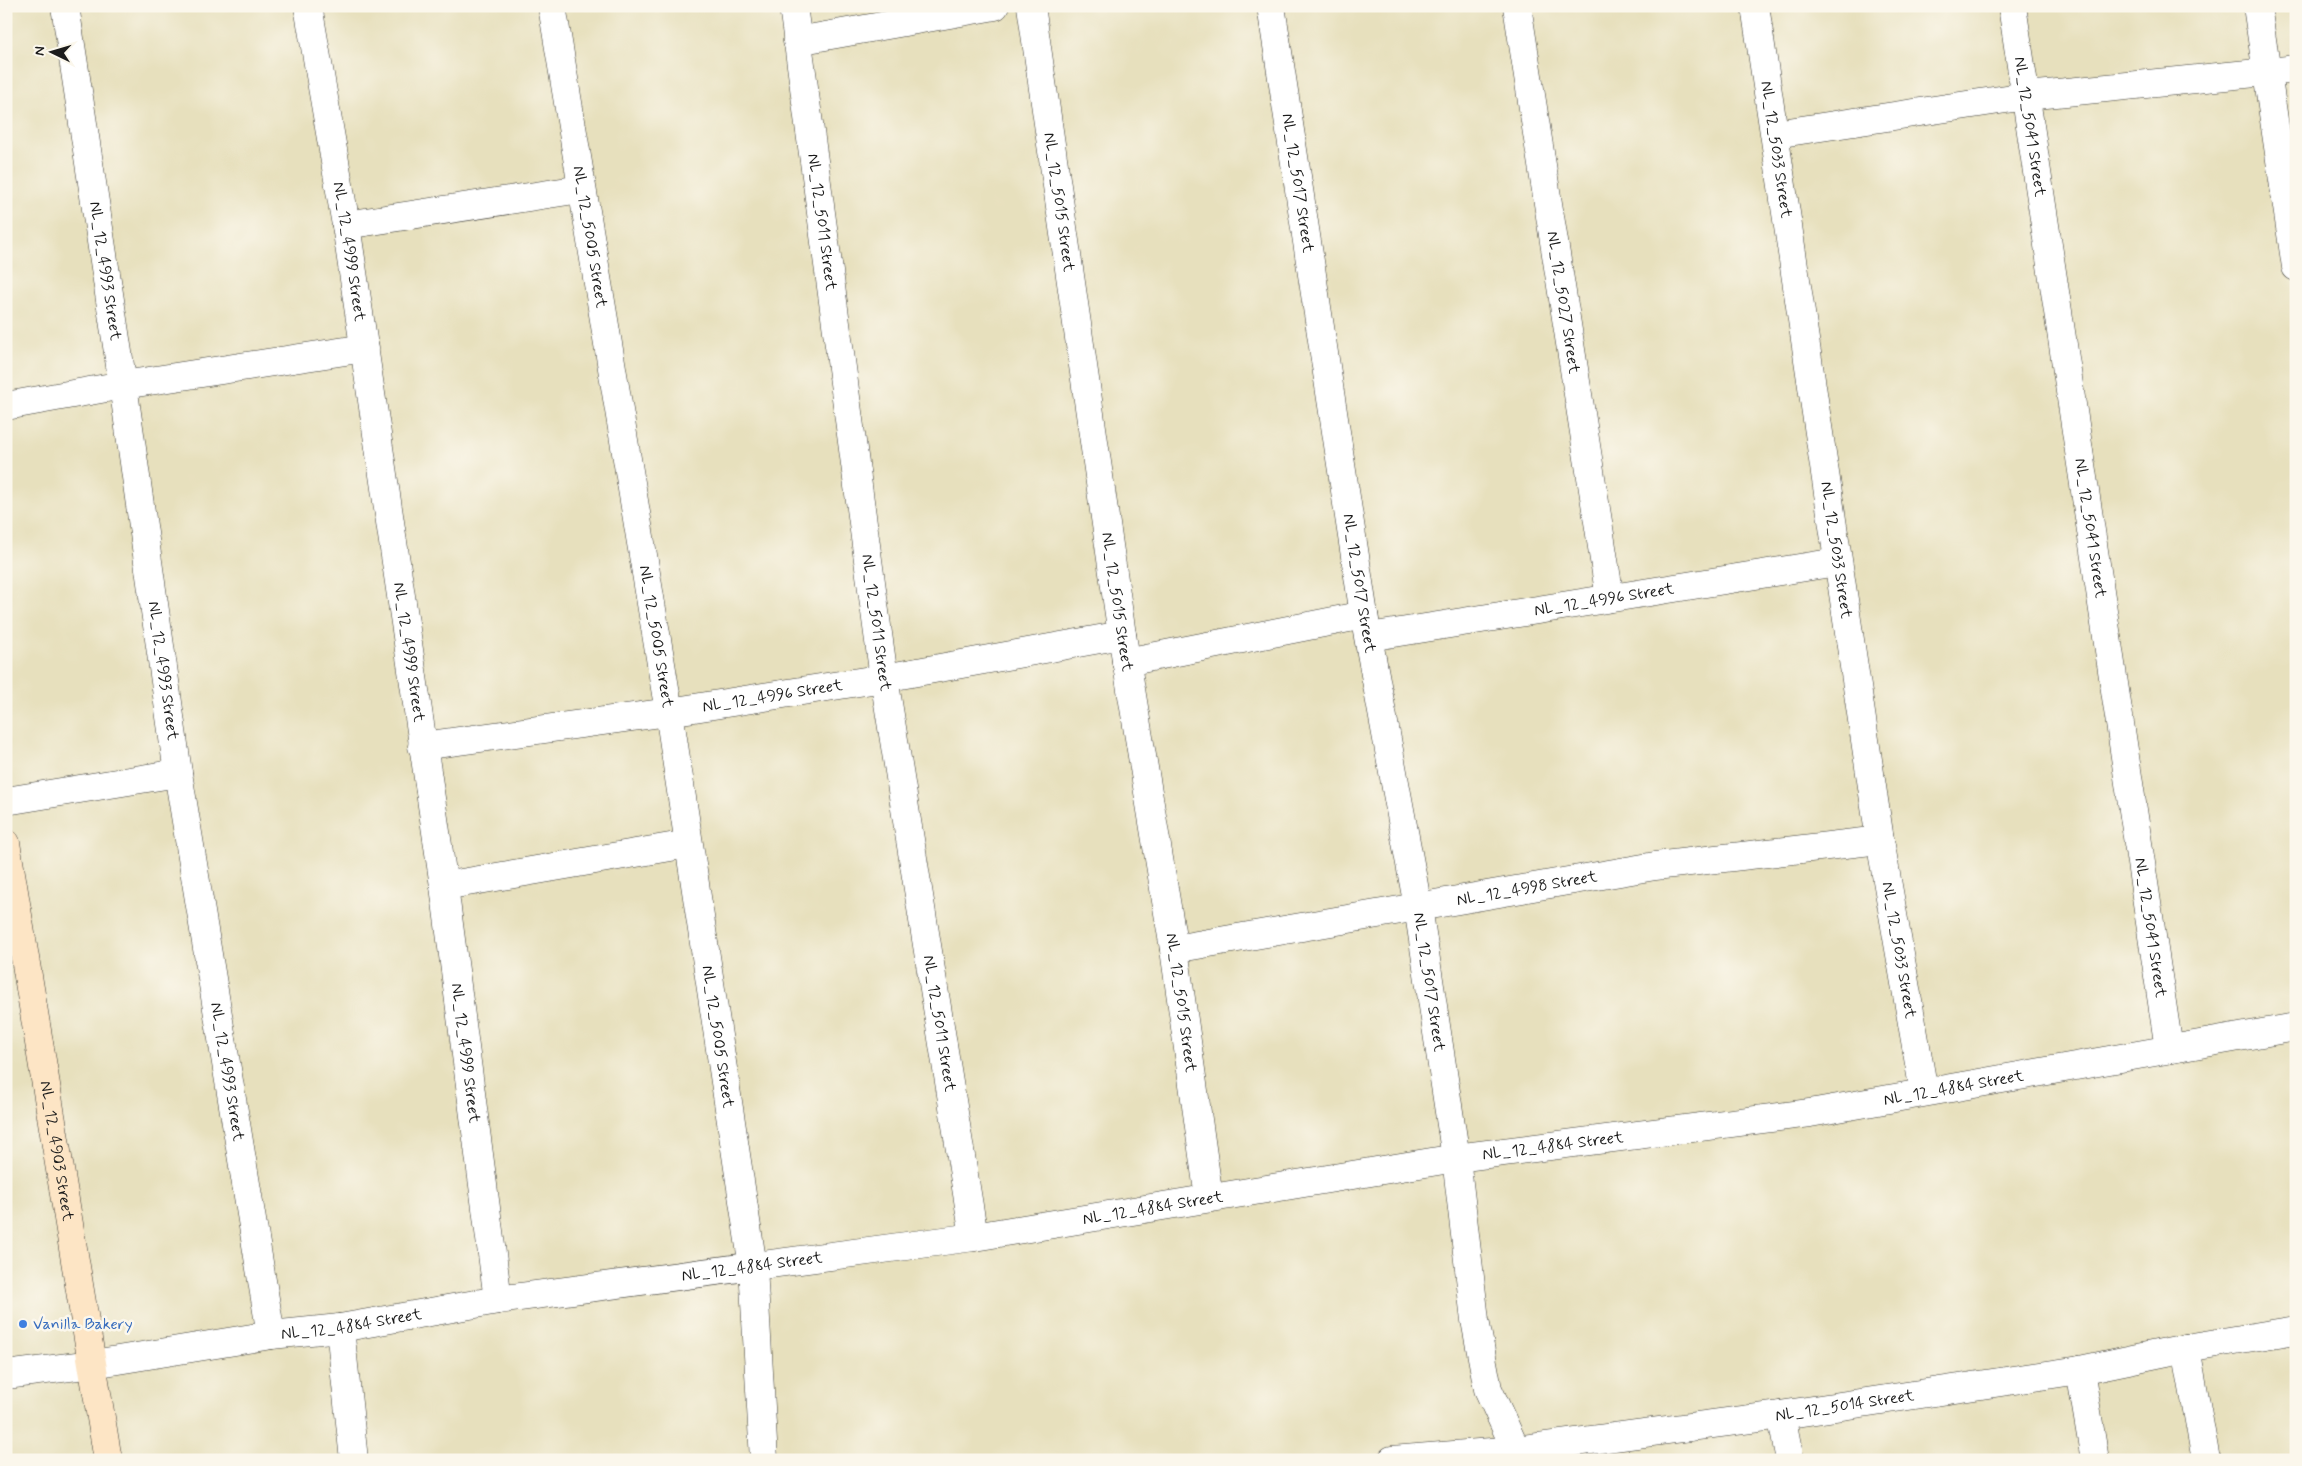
<svg xmlns="http://www.w3.org/2000/svg" width="2302" height="1466" font-family="Mynerve,sans-serif">
	<style>
		.lines { fill: none; stroke-linecap: round; stroke-linejoin: round }
		.street-casing { stroke: #3a3934; stroke-width: 29 }
		.secondary-casing { stroke: #3a3934; stroke-width: 29 }
		.street { stroke: #fff; stroke-width: 28 }
		.secondary { stroke: #fde5c5; stroke-width: 28 }
		.shop-dot { fill: #3f7fe0; stroke: #fbf7ec; stroke-width: 2 }
		.labels { text-anchor: middle; dominant-baseline: central; stroke-width: 5; stroke-linejoin: round; paint-order: stroke }
		.street-label { font-size: 16px; fill: #1c1c1c; stroke: #fbf7ec }
		.shop-label { font-size: 16px; fill: #366cbe; stroke: #fbf7ec; text-anchor: start }
	</style>
	<rect width="100%" height="100%" fill="#fbf7ec"/>
	<filter id="ink" filterUnits="userSpaceOnUse"><feTurbulence type="fractalNoise" baseFrequency=".02" numOctaves="2"/><feDisplacementMap in="SourceGraphic" scale="10" xChannelSelector="R" yChannelSelector="G"/><feConvolveMatrix kernelMatrix="1 2 1 2 8 2 1 2 1" color-interpolation-filters="sRGB"/></filter>
	<filter id="wash" filterUnits="userSpaceOnUse"><feTurbulence type="fractalNoise" baseFrequency=".0096" numOctaves="4" result="noise"/><feDisplacementMap in="SourceGraphic" scale="20" xChannelSelector="R" yChannelSelector="G"/><feGaussianBlur stdDeviation="1.12" result="paint"/><feColorMatrix in="noise" values="0 0 0 0 0 0 0 0 0 0 0 0 0 0 0 0 0 1.4 0 .05"/><feComposite in="paint" operator="in"/></filter>
	<g filter="url(#wash)">
		<rect width="100%" height="100%" fill="#e7e0bd"/>
	</g>
	<g filter="url(#ink)">
		<g class="lines">
			<g class="street-casing">
				<g id="street">
					<path id="s1" d="M65 6 123 385 178 773 271 1335"/>
					<path id="s2" d="M308 6 346 225 444 886 498 1300"/>
					<path id="s3" d="M552 6 669 712 753 1267 764 1460"/>
					<path id="s4" d="M793 6 884 678 974 1237"/>
					<path id="s5" d="M1031 6 1122 635 1174 949 1209 1198"/>
					<path id="s6" d="M1271 6 1364 615 1418 907 1456 1158 1475 1320 1488 1389 1516 1450 1517 1460"/>
					<path id="s7" d="M1517 6 1610 598"/>
					<path id="s8" d="M1755 6 1880 840 1924 1092"/>
					<path id="s9" d="M2012 6 2169 1049"/>
					<polyline points="2257,6 2296,267"/>
					<polyline points="797,41 995,6"/>
					<polyline points="1775,134 2026,96 2296,69"/>
					<polyline points="346,225 581,189"/>
					<polyline points="6,406 123,385 365,348"/>
					<path id="s10" d="M1369 637 1837 562"/>
					<polyline points="1126,662 1364,615"/>
					<path id="s11" d="M422 746 669 712 884 678 1122 635"/>
					<polyline points="6,801 178,773"/>
					<polyline points="444,886 688,844"/>
					<path id="s12" d="M1174 949 1655 866 1880 840"/>
					<polyline points="340,1328 354,1460"/>
					<polyline points="2186,1348 2206,1460"/>
					<polyline points="2080,1370 2095,1460"/>
					<path id="s13" d="M6 1375 93 1364 271 1335 340 1328 498 1300 974 1237 1456 1158 1810 1113 2296 1027"/>
					<polyline points="1781,1415 1790,1460"/>
					<path id="s14" d="M1392 1460 1516 1450 1781 1415 2080 1370 2186 1348 2296 1330"/>
				</g>
			</g>
			<g class="secondary-casing">
				<g id="secondary">
					<path id="s15" d="M6 843 108 1460"/>
				</g>
			</g>
			<use href="#street" class="street"/>
			<use href="#secondary" class="secondary"/>
		</g>
	</g>
	<circle class="shop-dot" cx="23" cy="1324" r="5"/>
	<g class="labels">
		<g class="street-label">
			<text stroke="none"><textPath href="#s9" startOffset="122">NL_12_5041 Street</textPath></text>
			<text stroke="none"><textPath href="#s8" startOffset="145">NL_12_5033 Street</textPath></text>
			<text stroke="none"><textPath href="#s6" startOffset="179">NL_12_5017 Street</textPath></text>
			<text stroke="none"><textPath href="#s5" startOffset="198">NL_12_5015 Street</textPath></text>
			<text stroke="none"><textPath href="#s4" startOffset="218">NL_12_5011 Street</textPath></text>
			<text stroke="none"><textPath href="#s3" startOffset="234">NL_12_5005 Street</textPath></text>
			<text stroke="none"><textPath href="#s2" startOffset="249">NL_12_4999 Street</textPath></text>
			<text stroke="none"><textPath href="#s1" startOffset="268">NL_12_4993 Street</textPath></text>
			<text stroke="none"><textPath href="#s7" startOffset="300">NL_12_5027 Street</textPath></text>
			<text stroke="none"><textPath href="#s9" startOffset="528">NL_12_5041 Street</textPath></text>
			<text stroke="none"><textPath href="#s8" startOffset="550">NL_12_5033 Street</textPath></text>
			<text stroke="none"><textPath href="#s6" startOffset="584">NL_12_5017 Street</textPath></text>
			<text stroke="none"><textPath href="#s10" startOffset="238">NL_12_4996 Street</textPath></text>
			<text stroke="none"><textPath href="#s5" startOffset="602">NL_12_5015 Street</textPath></text>
			<text stroke="none"><textPath href="#s4" startOffset="622">NL_12_5011 Street</textPath></text>
			<text stroke="none"><textPath href="#s3" startOffset="639">NL_12_5005 Street</textPath></text>
			<text stroke="none"><textPath href="#s2" startOffset="654">NL_12_4999 Street</textPath></text>
			<text stroke="none"><textPath href="#s1" startOffset="672">NL_12_4993 Street</textPath></text>
			<text stroke="none"><textPath href="#s11" startOffset="354">NL_12_4996 Street</textPath></text>
			<text stroke="none"><textPath href="#s12" startOffset="358">NL_12_4998 Street</textPath></text>
			<text stroke="none"><textPath href="#s9" startOffset="932">NL_12_5041 Street</textPath></text>
			<text stroke="none"><textPath href="#s8" startOffset="955">NL_12_5033 Street</textPath></text>
			<text stroke="none"><textPath href="#s6" startOffset="989">NL_12_5017 Street</textPath></text>
			<text stroke="none"><textPath href="#s5" startOffset="1008">NL_12_5015 Street</textPath></text>
			<text stroke="none"><textPath href="#s4" startOffset="1028">NL_12_5011 Street</textPath></text>
			<text stroke="none"><textPath href="#s3" startOffset="1044">NL_12_5005 Street</textPath></text>
			<text stroke="none"><textPath href="#s2" startOffset="1059">NL_12_4999 Street</textPath></text>
			<text stroke="none"><textPath href="#s1" startOffset="1078">NL_12_4993 Street</textPath></text>
			<text stroke="none"><textPath href="#s13" startOffset="1969">NL_12_4884 Street</textPath></text>
			<text stroke="none"><textPath href="#s13" startOffset="1564">NL_12_4884 Street</textPath></text>
			<text stroke="none"><textPath href="#s15" startOffset="312">NL_12_4903 Street</textPath></text>
			<text stroke="none"><textPath href="#s13" startOffset="1159">NL_12_4884 Street</textPath></text>
			<text stroke="none"><textPath href="#s13" startOffset="754">NL_12_4884 Street</textPath></text>
			<text stroke="none"><textPath href="#s13" startOffset="349">NL_12_4884 Street</textPath></text>
			<text stroke="none"><textPath href="#s14" startOffset="456">NL_12_5014 Street</textPath></text>
		</g>
		<g class="shop-label">
			<text x="33" y="1324">Vanilla Bakery</text>
		</g>
	</g>
	<rect width="2302" height="1466" fill="none" stroke="#fbf7ec" stroke-width="25"/>
	<g transform="translate(52 52) rotate(275)" stroke="#fbf7ec" stroke-width="4" paint-order="stroke">
	<path d="M0-4L9 19L0 12L-9 19Z" fill="#1c1c1c"/>
	<text y="-8" font-size="14" font-weight="bold" text-anchor="middle" fill="#1c1c1c">N</text>
	</g>
</svg>
